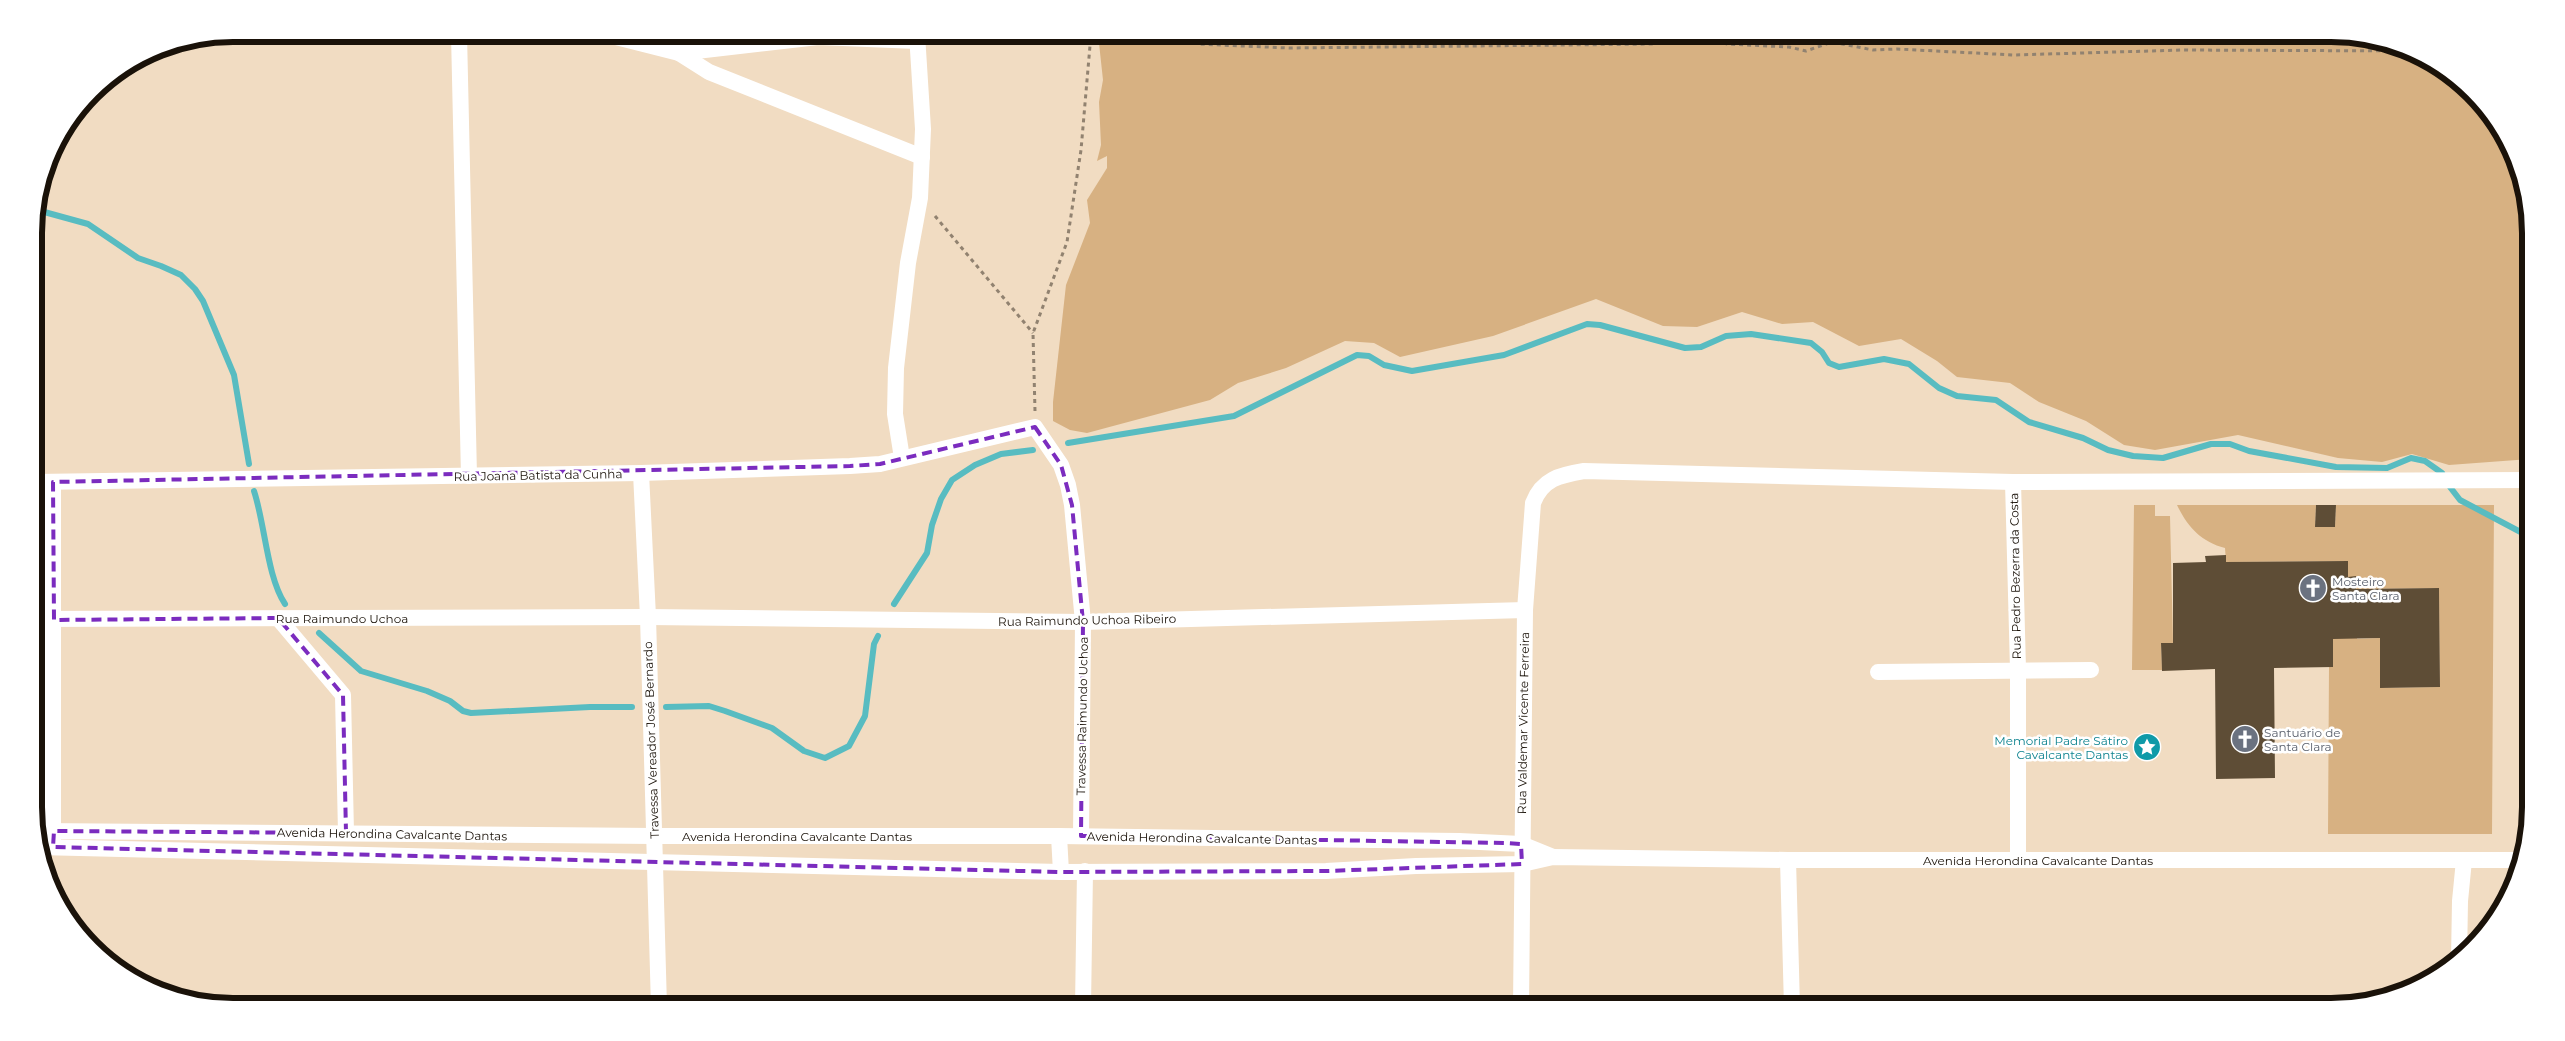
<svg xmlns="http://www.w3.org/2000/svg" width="2565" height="1041" font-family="Montserrat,sans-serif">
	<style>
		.green { fill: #d7b182 }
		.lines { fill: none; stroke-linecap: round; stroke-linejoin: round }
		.stream { stroke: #58bcc1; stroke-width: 6 }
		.building { fill: #5e4d36 }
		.path { stroke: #918270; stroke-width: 3; stroke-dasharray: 4 4; stroke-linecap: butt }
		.street { stroke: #fff; stroke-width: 16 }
		.marked { fill: none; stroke: #7b2cbf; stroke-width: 4; stroke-dasharray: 10 6; stroke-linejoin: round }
		.labels { text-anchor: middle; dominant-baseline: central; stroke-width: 5; stroke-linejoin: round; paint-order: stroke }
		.street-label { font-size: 12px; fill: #1a1209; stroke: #fff }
		.worship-label { font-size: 12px; fill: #5b616d; stroke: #fff; text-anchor: start }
		.culture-label { font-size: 12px; fill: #0d838f; stroke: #fff; text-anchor: end }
		.rim { fill: none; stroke: #1a1209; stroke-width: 6 }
	</style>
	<rect width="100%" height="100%" fill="#f1dcc2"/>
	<g class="green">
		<polygon points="1098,34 2331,34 2396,44 2443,68 2490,112 2516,157 2529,207 2530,459 2449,465 2412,454 2382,462 2338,458 2238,435 2155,450 2124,445 2086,421 2039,402 2010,383 1957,377 1937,361 1901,339 1859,346 1813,322 1782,324 1742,312 1697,327 1663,326 1596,299 1493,336 1400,357 1374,343 1345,341 1286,368 1238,383 1210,400 1087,433 1070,430 1053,421 1053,402 1066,285 1090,223 1087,200 1107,168 1107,156 1097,161 1101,145 1099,102 1103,80"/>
		<polygon points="2134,505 2155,505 2155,516 2170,516 2173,643 2161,643 2162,670 2132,670"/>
		<path d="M2177 505H2316L2315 527H2335L2336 505H2494L2492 834H2328L2329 667H2333V627H2357V639L2380 638V688L2440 687 2439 588 2356 589V577H2348L2347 561 2226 562 2225 548C2201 542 2187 526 2177 505Z"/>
	</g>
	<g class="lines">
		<g class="stream">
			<polyline points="37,210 88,224 138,258 161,266 181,275 195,289 203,301 234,375 249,464"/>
			<polyline points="1068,443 1234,416 1357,355 1369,356 1384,365 1412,371 1504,355 1587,324 1600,325 1685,348 1701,347 1726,336 1751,334 1811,343 1822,352 1829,363 1839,367 1884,359 1909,364 1939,388 1957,396 1996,400 2029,422 2083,438 2108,450 2133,456 2163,458 2211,444 2230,444 2249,451 2336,467 2387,468 2411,458 2425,461 2442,473"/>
			<polyline points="2450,487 2460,500 2530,537"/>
			<path d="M254 491C265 524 267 577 285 604"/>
			<polyline points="894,604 927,553 932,525 941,499 952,480 975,465 1001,454 1033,450"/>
			<polyline points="319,633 361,671 427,691 450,701 463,711 471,713 590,707 632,707"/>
			<polyline points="666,707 709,706 725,711 772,728 804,751 825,758 849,746 865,716 874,644 878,636"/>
		</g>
	</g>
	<g class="building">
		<polygon points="2316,505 2336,505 2335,527 2315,527"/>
		<polygon points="2226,555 2226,562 2348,561 2348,577 2356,576 2356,589 2439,588 2440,687 2380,688 2380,638 2333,639 2333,667 2274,668 2275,778 2216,779 2215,669 2162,671 2161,643 2173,643 2173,563 2206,562 2205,556"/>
	</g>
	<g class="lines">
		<g class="path">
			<polyline points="1190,34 1197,44 1289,48 1656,44 1671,37 1695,34"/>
			<polyline points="1701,34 1727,44 1789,47 1806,51 1832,42 1873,50 1897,49 2014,55 2183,50 2410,51"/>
			<polyline points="935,216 1033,333"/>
			<polyline points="1035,411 1033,333 1067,242 1081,150 1091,34"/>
		</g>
		<g class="street">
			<polyline points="459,34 469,476"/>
			<polyline points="604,34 679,53 818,37 917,41"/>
			<polyline points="679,53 709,72 922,157"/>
			<polyline points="902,458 895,414 896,368 908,263 920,198 923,129 917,34"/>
			<polyline points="641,473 648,617 659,1007"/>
			<polyline points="36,482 641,473 850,466 880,464 1035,427 1061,465 1068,485 1072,505 1083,622 1081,836"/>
			<polyline points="53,482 53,840"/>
			<polyline points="2013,482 2018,669 2018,859"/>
			<polyline points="278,618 343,695 346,833"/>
			<polyline points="36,619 648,617 1083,622 1525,610"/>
			<polyline points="1878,672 2091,670"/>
			<polyline points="37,831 654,836 1059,836 1459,841 1521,844 1553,857"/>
			<polyline points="1059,836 1061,872"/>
			<polyline points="38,847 1061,872 1326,871 1416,866 1522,864 1553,857 1788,860 2522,860"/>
			<polyline points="1788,860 1792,1007"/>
			<polyline points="2459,960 2460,901 2464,860"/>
			<polyline points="1083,1007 1085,871"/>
			<path d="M1521 1007 1525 610 1533 503C1542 479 1560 475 1584 471L2013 482 2530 480"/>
		</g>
	</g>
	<path class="marked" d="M1035 427 1061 465 1072 505 1083 622 1081 836 1504 843 1521 844 1522 864 1326 871 1061 872 53 847 54 831 346 833 343 695 278 618 54 620 53 482 850 466 880 464Z"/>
	<defs>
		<g id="church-disc" transform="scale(1.4375)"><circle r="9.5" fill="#6b7280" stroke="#fff"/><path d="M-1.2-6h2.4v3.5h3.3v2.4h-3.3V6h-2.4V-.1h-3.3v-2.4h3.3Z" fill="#fff"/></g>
		<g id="sight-disc" transform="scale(1.4375)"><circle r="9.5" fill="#0f9aa8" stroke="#fff"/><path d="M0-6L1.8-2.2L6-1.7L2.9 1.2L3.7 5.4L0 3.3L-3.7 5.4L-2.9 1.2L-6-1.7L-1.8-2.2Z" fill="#fff"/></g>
	</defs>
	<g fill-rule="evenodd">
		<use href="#church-disc" x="2313" y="588"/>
		<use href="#church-disc" x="2245" y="739"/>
		<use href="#sight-disc" x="2147" y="747"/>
	</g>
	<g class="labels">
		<g class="street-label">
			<text transform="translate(538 475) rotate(-1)">Rua Joana Batista da Cunha</text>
			<text transform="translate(2015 576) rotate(-91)">Rua Pedro Bezerra da Costa</text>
			<text x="342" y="618">Rua Raimundo Uchoa</text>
			<text transform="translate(1087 620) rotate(-1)">Rua Raimundo Uchoa Ribeiro</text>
			<text transform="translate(1082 716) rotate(-89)">Travessa Raimundo Uchoa</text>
			<text transform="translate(1523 723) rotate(-89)">Rua Valdemar Vicente Ferreira</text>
			<text transform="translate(651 740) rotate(-92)">Travessa Vereador José Bernardo</text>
			<text transform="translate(392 834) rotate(1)">Avenida Herondina Cavalcante Dantas</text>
			<text x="797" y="836">Avenida Herondina Cavalcante Dantas</text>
			<text transform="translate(1202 838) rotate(1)">Avenida Herondina Cavalcante Dantas</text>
			<text x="2038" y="860">Avenida Herondina Cavalcante Dantas</text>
		</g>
		<g class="worship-label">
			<text x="2332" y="581">Mosteiro<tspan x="2332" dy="14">Santa Clara</tspan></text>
			<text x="2264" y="732">Santuário de<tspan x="2264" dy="14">Santa Clara</tspan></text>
		</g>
		<g class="culture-label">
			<text x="2128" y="740">Memorial Padre Sátiro<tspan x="2128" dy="14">Cavalcante Dantas</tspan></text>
		</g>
	</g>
	<path d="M0 0H2565V1041H0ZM233 42H2331A191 191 0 0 1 2522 233V807A191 191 0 0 1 2331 998H233A191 191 0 0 1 42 807V233A191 191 0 0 1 233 42Z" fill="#fff" fill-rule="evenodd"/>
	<path class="rim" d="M233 42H2331A191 191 0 0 1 2522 233V807A191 191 0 0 1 2331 998H233A191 191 0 0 1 42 807V233A191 191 0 0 1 233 42Z"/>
</svg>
